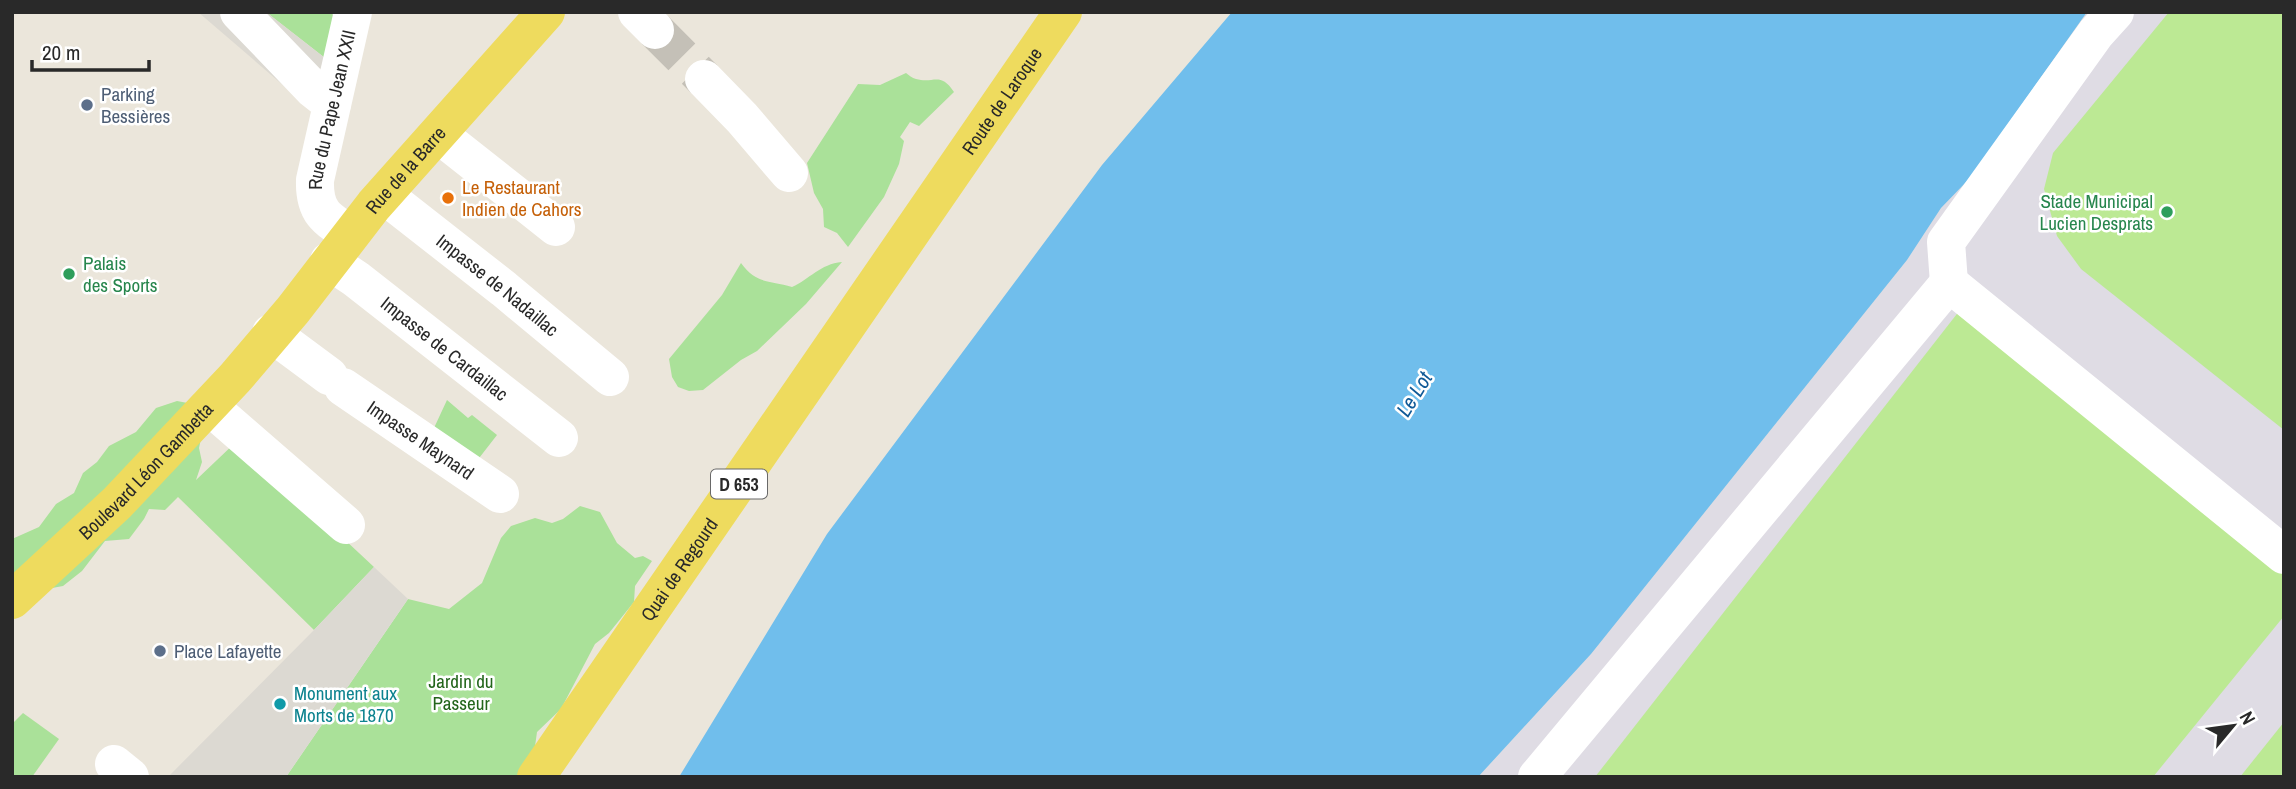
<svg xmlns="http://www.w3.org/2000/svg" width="2296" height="789" font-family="'Archivo Narrow',sans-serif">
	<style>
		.industrial { fill: #dfdce4 }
		.green { fill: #aae199 }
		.pitch { fill: #bce994 }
		.plaza { fill: #dcd9d2 }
		.water { fill: #70beec }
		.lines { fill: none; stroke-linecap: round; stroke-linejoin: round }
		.minor-tunnel { stroke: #c4c0b7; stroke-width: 38; stroke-dasharray: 38 19; stroke-linecap: butt }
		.minor { stroke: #fff; stroke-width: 38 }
		.major { stroke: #eedb5e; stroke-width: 38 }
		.service-dot { fill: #5c6f8a; stroke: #fff; stroke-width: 2.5 }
		.food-dot { fill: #e8710a; stroke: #fff; stroke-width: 2.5 }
		.leisure-dot { fill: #2e9e5b; stroke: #fff; stroke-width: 2.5 }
		.culture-dot { fill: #0f9aa8; stroke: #fff; stroke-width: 2.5 }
		.labels { text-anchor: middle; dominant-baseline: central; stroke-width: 5; stroke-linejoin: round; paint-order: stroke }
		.shield { fill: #fff; stroke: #696969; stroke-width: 2 }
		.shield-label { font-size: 18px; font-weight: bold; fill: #292929 }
		.service-label { font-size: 19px; fill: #4e5e75; stroke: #fff; text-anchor: start }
		.street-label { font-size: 19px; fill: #292929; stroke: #fff }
		.food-label { font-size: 19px; fill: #c56008; stroke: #fff; text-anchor: start }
		.leisure-label { font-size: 19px; fill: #27864d; stroke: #fff; text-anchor: end }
		.park-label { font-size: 19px; fill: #23651b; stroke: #fff }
		.culture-label { font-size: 19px; fill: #0d838f; stroke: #fff; text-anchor: start }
		.water-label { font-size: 21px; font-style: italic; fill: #105a97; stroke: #fff }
	</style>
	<rect width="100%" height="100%" fill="#ebe6db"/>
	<polygon class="industrial" points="2087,12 2284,12 2284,777 1478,777 1591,654 1907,260 1941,208 1970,178"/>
	<g class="green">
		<polygon points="266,12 329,12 339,19 325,58"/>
		<path d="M906 73C909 75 912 78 916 79 934 84 940 71 954 92L919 126 910 122 900 137 904 141 899 164 884 197 848 247 837 233 824 227 823 209 814 193 807 163 858 84 880 85Z"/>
		<path d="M842 262 806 304 757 351 741 360 703 390 689 391 678 387 672 377 669 359 722 295 741 263C757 285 770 280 792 287 810 279 820 264 842 262Z"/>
		<polygon points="447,400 468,418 472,415 497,435 476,462 434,428"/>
		<polygon points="177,401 193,404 204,425 199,448 202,462 196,480 238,440 374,567 314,630 178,497 165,510 149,509 144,519 129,539 105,541 82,571 63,586 36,591 12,598 12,539 39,527 56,504 74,493 83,473 97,462 109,446 136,432 156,408"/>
		<polygon points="580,506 600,512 617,543 635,558 643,556 652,561 635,586 634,602 609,633 595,644 561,709 537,732 533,761 523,777 286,777 408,599 449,609 482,583 501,538 511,526 535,518 552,523 563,519"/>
		<polygon points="23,713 59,739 32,777 12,777 12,724"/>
	</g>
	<g class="pitch">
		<polygon points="2169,12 2284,12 2284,430 2081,269 2057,236 2044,189 2053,153"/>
		<polygon points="1960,310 2284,571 2284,616 2153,777 1595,777"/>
		<polygon points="2284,722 2284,777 2240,777"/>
	</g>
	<g class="plaza">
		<polygon points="198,12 266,12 325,58 305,104"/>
		<polygon points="374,567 408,599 286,777 168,777 314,630"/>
	</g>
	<polygon class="water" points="1232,12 2087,12 1970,178 1941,208 1907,260 1591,654 1478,777 679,777 827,534 1102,165"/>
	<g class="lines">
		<polyline class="minor-tunnel" points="655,30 704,79"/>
		<g class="minor">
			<polyline points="239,12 313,89 332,104"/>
			<polyline points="637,12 655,30"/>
			<polyline points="704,79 742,118 789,173"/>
			<polyline points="438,134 556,227"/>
			<path id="s1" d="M384 195 504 289 610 377"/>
			<path id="s2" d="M351 234C325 219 314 211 315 180L353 12"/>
			<path id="s3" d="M329 261 356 279 559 438"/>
			<polyline points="1949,283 1946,242 2096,33 2115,12"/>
			<polyline points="271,333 329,376"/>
			<path id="s4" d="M343 387 500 494"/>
			<polyline points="209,406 346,525"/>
			<polyline points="114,764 130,777"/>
			<polyline points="1537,777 1949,283 2284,555"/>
		</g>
		<g class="major">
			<path id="s5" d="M12 600 117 503 235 378 293 310 374 205 546 12"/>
			<path id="s6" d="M536 777 1063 12"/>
		</g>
	</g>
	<g class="service-dot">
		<circle cx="87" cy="105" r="7"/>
		<circle cx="160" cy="651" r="7"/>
	</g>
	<circle class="food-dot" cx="448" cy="198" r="7"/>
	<g class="leisure-dot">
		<circle cx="2167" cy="212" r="7"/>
		<circle cx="69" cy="274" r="7"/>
	</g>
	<circle class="culture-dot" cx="280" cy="704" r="7"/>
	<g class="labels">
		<rect class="shield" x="711" y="469.5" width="56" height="29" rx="5"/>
		<g class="shield-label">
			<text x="739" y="484">D 653</text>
		</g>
		<g class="service-label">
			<text x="101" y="94">Parking<tspan x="101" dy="22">Bessières</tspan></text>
			<text x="174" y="651">Place Lafayette</text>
		</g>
		<g class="street-label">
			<text stroke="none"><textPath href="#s6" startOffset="821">Route de Laroque</textPath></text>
			<text stroke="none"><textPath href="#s2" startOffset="142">Rue du Pape Jean XXII</textPath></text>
			<text stroke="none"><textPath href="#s5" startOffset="584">Rue de la Barre</textPath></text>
			<text stroke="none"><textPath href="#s1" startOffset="145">Impasse de Nadaillac</textPath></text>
			<text stroke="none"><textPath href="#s3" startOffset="145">Impasse de Cardaillac</textPath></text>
			<text stroke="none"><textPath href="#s4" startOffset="94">Impasse Maynard</textPath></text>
			<text stroke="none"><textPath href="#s5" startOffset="186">Boulevard Léon Gambetta</textPath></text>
			<text stroke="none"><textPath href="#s6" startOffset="252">Quai de Regourd</textPath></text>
		</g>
		<g class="food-label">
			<text x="462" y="187">Le Restaurant<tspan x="462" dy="22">Indien de Cahors</tspan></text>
		</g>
		<g class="leisure-label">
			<text x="2153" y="201">Stade Municipal<tspan x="2153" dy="22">Lucien Desprats</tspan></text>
			<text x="83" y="263" text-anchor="start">Palais<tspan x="83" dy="22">des Sports</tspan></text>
		</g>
		<g class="park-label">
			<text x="461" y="681">Jardin du<tspan x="461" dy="22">Passeur</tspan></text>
		</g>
		<g class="culture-label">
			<text x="294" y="693">Monument aux<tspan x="294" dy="22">Morts de 1870</tspan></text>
		</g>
		<g class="water-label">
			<text transform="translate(1414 394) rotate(-58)">Le Lot</text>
		</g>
	</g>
	<rect width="2296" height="789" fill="none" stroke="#292929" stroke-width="28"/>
	<g transform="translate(2233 726) rotate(61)" stroke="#ffffff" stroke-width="5" paint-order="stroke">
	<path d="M0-5L12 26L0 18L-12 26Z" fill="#292929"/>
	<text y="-10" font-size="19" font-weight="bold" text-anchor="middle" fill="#292929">N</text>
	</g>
	<path d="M32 60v10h117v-10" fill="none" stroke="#292929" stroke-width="3.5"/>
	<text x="42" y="60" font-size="21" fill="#292929" stroke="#ffffff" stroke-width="5" paint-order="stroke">20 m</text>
</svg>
